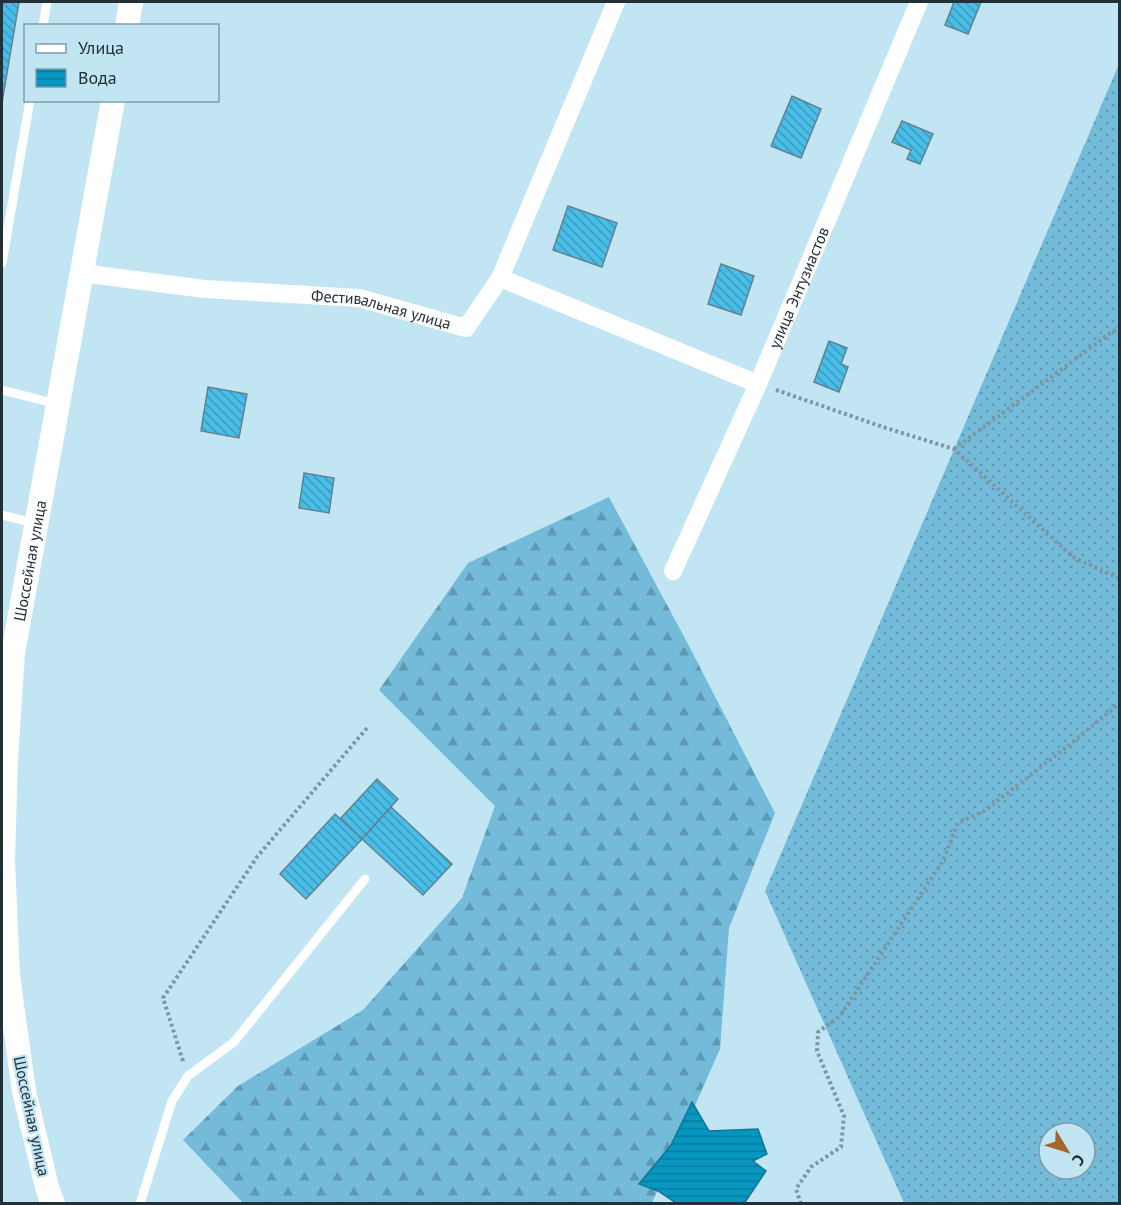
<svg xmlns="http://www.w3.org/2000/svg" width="1121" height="1205" font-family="'PT Sans',sans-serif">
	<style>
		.forest { fill: url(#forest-firs) }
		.garden { fill: url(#garden-dots); fill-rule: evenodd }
		.water { fill: url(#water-rules); stroke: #0f7897; stroke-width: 1.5 }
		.building { fill: url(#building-back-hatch); stroke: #628290; stroke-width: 1.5 }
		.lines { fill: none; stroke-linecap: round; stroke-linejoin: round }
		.path { stroke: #7d97a2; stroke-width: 4; stroke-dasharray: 3 3; stroke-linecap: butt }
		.lane { stroke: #fff; stroke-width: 9 }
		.street { stroke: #fff; stroke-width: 18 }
		.secondary { stroke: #fff; stroke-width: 24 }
		.labels { text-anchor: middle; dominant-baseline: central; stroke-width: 4.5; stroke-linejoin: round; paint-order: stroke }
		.street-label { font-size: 16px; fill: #233137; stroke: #c2e5f4 }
	</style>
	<defs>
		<pattern id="forest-firs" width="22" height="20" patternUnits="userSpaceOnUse" patternTransform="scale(1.5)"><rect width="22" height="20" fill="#74bbd9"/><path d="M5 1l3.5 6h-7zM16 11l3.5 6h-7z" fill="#5f99b1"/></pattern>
		<pattern id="garden-dots" width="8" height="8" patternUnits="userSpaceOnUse" patternTransform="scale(1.5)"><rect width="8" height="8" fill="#74bbd9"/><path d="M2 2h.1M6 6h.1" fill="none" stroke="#5f99b1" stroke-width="1.8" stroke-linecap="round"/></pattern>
		<pattern id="water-rules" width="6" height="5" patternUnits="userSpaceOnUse" patternTransform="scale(1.5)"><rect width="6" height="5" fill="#0696c0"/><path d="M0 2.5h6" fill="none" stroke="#077b9d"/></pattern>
		<pattern id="building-back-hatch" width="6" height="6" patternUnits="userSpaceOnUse" patternTransform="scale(1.5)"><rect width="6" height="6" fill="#48bde8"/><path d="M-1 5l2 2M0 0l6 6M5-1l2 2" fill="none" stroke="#3c9abd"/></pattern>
	</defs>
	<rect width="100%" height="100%" fill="#c2e5f4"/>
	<polygon class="forest" points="609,497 688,644 775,813 729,928 720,1049 652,1203 243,1203 183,1140 238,1086 363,1010 462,898 495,806 379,690 468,563"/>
	<path class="garden" d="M1119 64V1203H904L765 891ZM1049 1133H1085V1169H1049Z"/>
	<polygon class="water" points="692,1102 709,1131 758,1129 767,1154 753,1161 766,1171 746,1201 741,1203 676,1203 658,1191 639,1184 671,1145"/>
	<g class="building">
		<polygon points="2,2 19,2 2,103"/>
		<polygon points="954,2 981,2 968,34 945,25"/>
		<polygon points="792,96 821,109 801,158 771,146"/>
		<polygon points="902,121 933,134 920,164 907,159 911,150 892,142"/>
		<polygon points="568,206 617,223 602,267 553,250"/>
		<polygon points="721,264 754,276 741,315 708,304"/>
		<polygon points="829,341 847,348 841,364 848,367 839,392 814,382"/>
		<polygon points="208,387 247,394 239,438 201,431"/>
		<polygon points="304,473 334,478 329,513 299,508"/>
		<polygon points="377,779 398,799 362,839 340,819"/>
		<polygon points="391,807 452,864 423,895 362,839"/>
		<polygon points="335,814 362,839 306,899 280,874"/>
	</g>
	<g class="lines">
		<g class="path">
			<polyline points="776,390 886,428 954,449 1073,557 1120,579"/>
			<polyline points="954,449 1120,326"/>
			<polyline points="183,1061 163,998 257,857 367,728"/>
			<polyline points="801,1204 796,1189 811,1167 841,1147 844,1116 817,1051 818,1032 840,1016 943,861 958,823 984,811 1063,750 1120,703"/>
		</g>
		<g class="lane">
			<polyline points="43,26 47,2"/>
			<polyline points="2,263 30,100"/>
			<polyline points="2,390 57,404"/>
			<polyline points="2,515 34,523"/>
			<polyline points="140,1204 172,1101 188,1076 234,1042 365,879"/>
		</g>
		<g class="street">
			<path id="s1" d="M81 273 205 289 359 298 466 328 500 278 616 2"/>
			<polyline points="500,278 758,384"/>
			<path id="s2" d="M673 571 758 384 919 2"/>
		</g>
		<g class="secondary">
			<polyline points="127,26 131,2"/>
			<path id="s3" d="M53 1204 47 1187 24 1091 8 976 3 860 6 759 13 653 113 100"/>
		</g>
	</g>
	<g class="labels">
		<g class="street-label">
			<text stroke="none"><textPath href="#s2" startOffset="310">улица Энтузиастов</textPath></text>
			<text stroke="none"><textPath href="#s1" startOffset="303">Фестивальная улица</textPath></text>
			<text stroke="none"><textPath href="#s3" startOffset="650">Шоссейная улица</textPath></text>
			<text transform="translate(32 1116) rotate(78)">Шоссейная улица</text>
		</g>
	</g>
	<rect width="1121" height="1205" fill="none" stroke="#233137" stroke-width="6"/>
	<rect x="24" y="24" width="195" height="78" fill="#c2e5f4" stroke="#829da8" stroke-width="1.5"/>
	<rect x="36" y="44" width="30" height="9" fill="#ffffff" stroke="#829da8" stroke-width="1.5"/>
	<text x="78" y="54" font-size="18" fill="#233137">Улица</text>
	<rect x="36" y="69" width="30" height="18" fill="url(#water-rules)" stroke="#829da8" stroke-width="1.5"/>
	<text x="78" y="84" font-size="18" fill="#233137">Вода</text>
	<g transform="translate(1067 1151) rotate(128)"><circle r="28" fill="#c2e5f4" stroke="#829da8" stroke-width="1.5"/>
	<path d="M0-4.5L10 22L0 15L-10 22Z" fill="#a5662d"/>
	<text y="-9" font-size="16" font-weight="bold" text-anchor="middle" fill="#233137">С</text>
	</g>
</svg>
